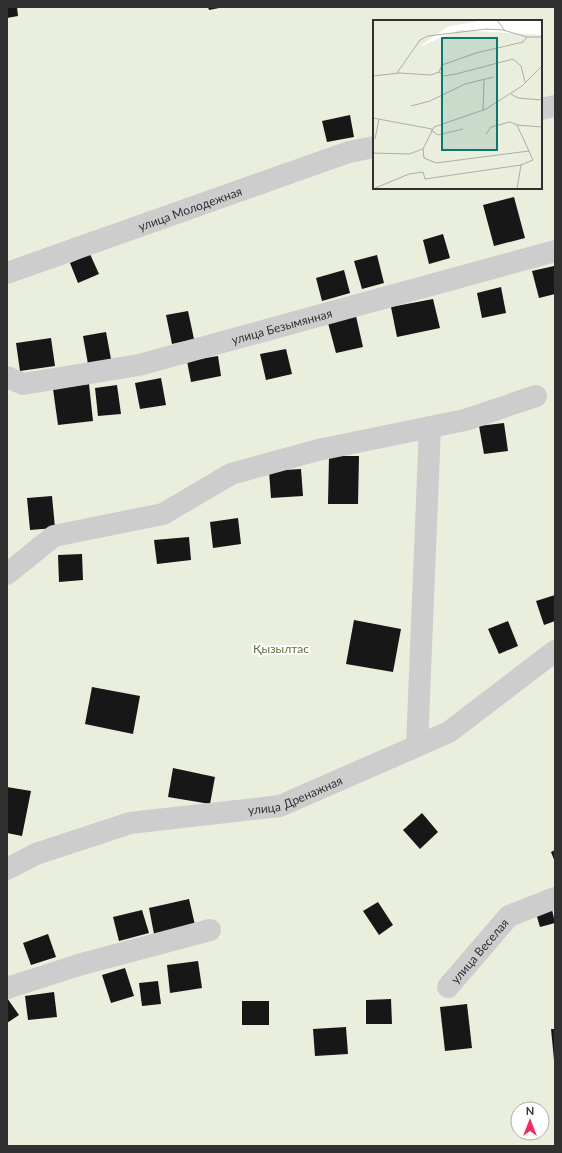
<svg xmlns="http://www.w3.org/2000/svg" width="562" height="1153" font-family="Lato,sans-serif">
	<style>
		.green { fill: #eaeedd; fill-rule: evenodd }
		.building { fill: #171717 }
		.lines { fill: none; stroke-linecap: round; stroke-linejoin: round }
		.minor { stroke: #cdcdcd; stroke-width: 22 }
		.labels { text-anchor: middle; dominant-baseline: central; stroke-width: 4; stroke-linejoin: round; paint-order: stroke }
		.street-label { font-size: 12px; fill: #303030; stroke: #fff }
		.park-label { font-size: 12px; fill: #5e6e3b; stroke: #fff }
		.inset-road { fill: none; stroke: #acacac; stroke-width: 1 }
		.view { fill: #0f766e; fill-opacity: 0.15; stroke: #0f766e; stroke-width: 2 }
		.inset-edge { fill: none; stroke: #303030; stroke-width: 2 }
	</style>
	<rect width="100%" height="100%" fill="#fff"/>
	<path class="green" d="M7 7H555V1146H7ZM374 21H541V188H374ZM518 1109H542V1133H518Z"/>
	<g class="building">
		<polygon points="7,7 17,7 18,16 7,18"/>
		<polygon points="208,7 218,7 219,8 209,10"/>
		<polygon points="350,115 354,137 327,142 322,121"/>
		<polygon points="514,197 525,238 494,246 483,205"/>
		<polygon points="443,234 450,258 429,264 423,240"/>
		<polygon points="90,254 99,274 78,283 70,263"/>
		<polygon points="377,255 384,283 362,289 354,261"/>
		<polygon points="554,266 555,294 539,298 532,271"/>
		<polygon points="344,270 350,293 322,301 316,278"/>
		<polygon points="501,287 506,313 482,318 477,293"/>
		<polygon points="433,299 440,328 397,337 391,307"/>
		<polygon points="188,311 194,339 172,344 166,315"/>
		<polygon points="356,316 363,347 336,353 328,323"/>
		<polygon points="106,332 111,359 88,364 83,336"/>
		<polygon points="51,338 55,366 20,371 16,343"/>
		<polygon points="286,349 292,374 266,380 260,354"/>
		<polygon points="218,356 221,376 191,382 187,361"/>
		<polygon points="161,378 166,405 140,409 135,383"/>
		<polygon points="89,384 93,421 58,425 53,389"/>
		<polygon points="117,385 121,414 98,416 95,388"/>
		<polygon points="504,423 508,451 484,454 479,426"/>
		<polygon points="329,456 359,456 358,504 328,504"/>
		<polygon points="301,469 303,496 271,498 269,471"/>
		<polygon points="52,496 55,528 30,530 27,498"/>
		<polygon points="238,518 241,544 213,548 210,522"/>
		<polygon points="189,537 191,560 157,564 154,540"/>
		<polygon points="82,554 83,580 59,582 58,555"/>
		<polygon points="555,595 555,621 544,625 536,601"/>
		<polygon points="354,620 401,629 393,672 346,664"/>
		<polygon points="508,621 518,646 499,654 488,629"/>
		<polygon points="92,687 140,696 133,734 85,724"/>
		<polygon points="173,768 215,777 210,804 168,797"/>
		<polygon points="7,787 31,791 22,836 7,833"/>
		<polygon points="422,813 438,832 420,849 403,830"/>
		<polygon points="555,850 555,862 551,852"/>
		<polygon points="189,899 195,925 154,934 149,908"/>
		<polygon points="378,902 393,925 379,935 363,911"/>
		<polygon points="551,905 555,923 540,927 535,910"/>
		<polygon points="142,910 149,933 119,941 113,917"/>
		<polygon points="48,934 56,957 31,965 23,943"/>
		<polygon points="198,961 202,988 170,993 167,965"/>
		<polygon points="125,968 134,996 111,1003 102,975"/>
		<polygon points="158,981 161,1004 142,1006 139,983"/>
		<polygon points="54,992 57,1017 28,1020 25,996"/>
		<polygon points="7,998 19,1015 7,1023"/>
		<polygon points="391,999 392,1024 366,1024 366,1000"/>
		<rect x="242" y="1001" width="27" height="24"/>
		<polygon points="467,1004 472,1048 445,1051 440,1007"/>
		<polygon points="346,1027 348,1054 315,1056 313,1029"/>
		<polygon points="551,1029 555,1029 555,1060 554,1060"/>
	</g>
	<g class="lines">
		<g class="minor">
			<polyline points="541,109 555,106"/>
			<path id="s1" d="M7 273 349 152 374 147"/>
			<path id="s2" d="M7 377 23 384 139 365 555 251"/>
			<polyline points="7,574 54,536 163,514 231,474 318,450 465,420 536,396"/>
			<polyline points="417,746 430,427"/>
			<path id="s3" d="M7 869 36 854 130 823 280 806 449 732 555 651"/>
			<path id="s4" d="M448 987 509 916 555 898"/>
			<polyline points="7,988 82,964 210,930"/>
		</g>
	</g>
	<g class="labels">
		<g class="street-label">
			<text stroke="none"><textPath href="#s1" startOffset="194">улица Молодежная</textPath></text>
			<text stroke="none"><textPath href="#s2" startOffset="283">улица Безымянная</textPath></text>
			<text stroke="none"><textPath href="#s3" startOffset="300">улица Дренажная</textPath></text>
			<text stroke="none"><textPath href="#s4" startOffset="48">улица Веселая</textPath></text>
		</g>
		<g class="park-label">
			<text x="281" y="648">Қызылтас</text>
		</g>
	</g>
	<g transform="translate(373 20)">
		<rect width="169" height="169" fill="#fff"/>
		<path d="M0 0H111L74 7 46 27 86 10 169 15V169H0Z" fill="#eaeedd"/>
		<path class="inset-road" d="M124 0 132 11M66 52 71 56 83 54 140 39 148 46 152 62M66 52 69 45 103 33 150 22 154 17M24 53 47 20 55 16 113 9 130 10 154 17H169M0 56 26 53 58 55 66 52M138 74 145 78 169 80M38 86 57 81 92 64 121 57M110 91 111 60M0 98 59 109M144 105 160 140M58 110 65 115 90 109M113 114 118 107 137 102 144 105 169 107M2 119 6 99M156 131 63 143 51 138 50 129 61 107 113 89 149 66 169 46M0 133 36 134 50 129M0 169 36 154 50 152 52 159 148 145 160 140M144 169 148 145"/>
		<path class="view" d="M69 18H124V130H69Z"/>
		<rect width="169" height="169" class="inset-edge"/>
	</g>
	<rect width="562" height="1153" fill="none" stroke="#303030" stroke-width="16"/>
	<g transform="translate(530 1121)"><circle r="19" fill="#ffffff" stroke="#acacac"/>
	<path d="M0-3L7 15L0 10L-7 15Z" fill="#ed2c64"/>
	<text y="-6" font-size="11" font-weight="bold" text-anchor="middle" fill="#303030">N</text>
	</g>
</svg>
